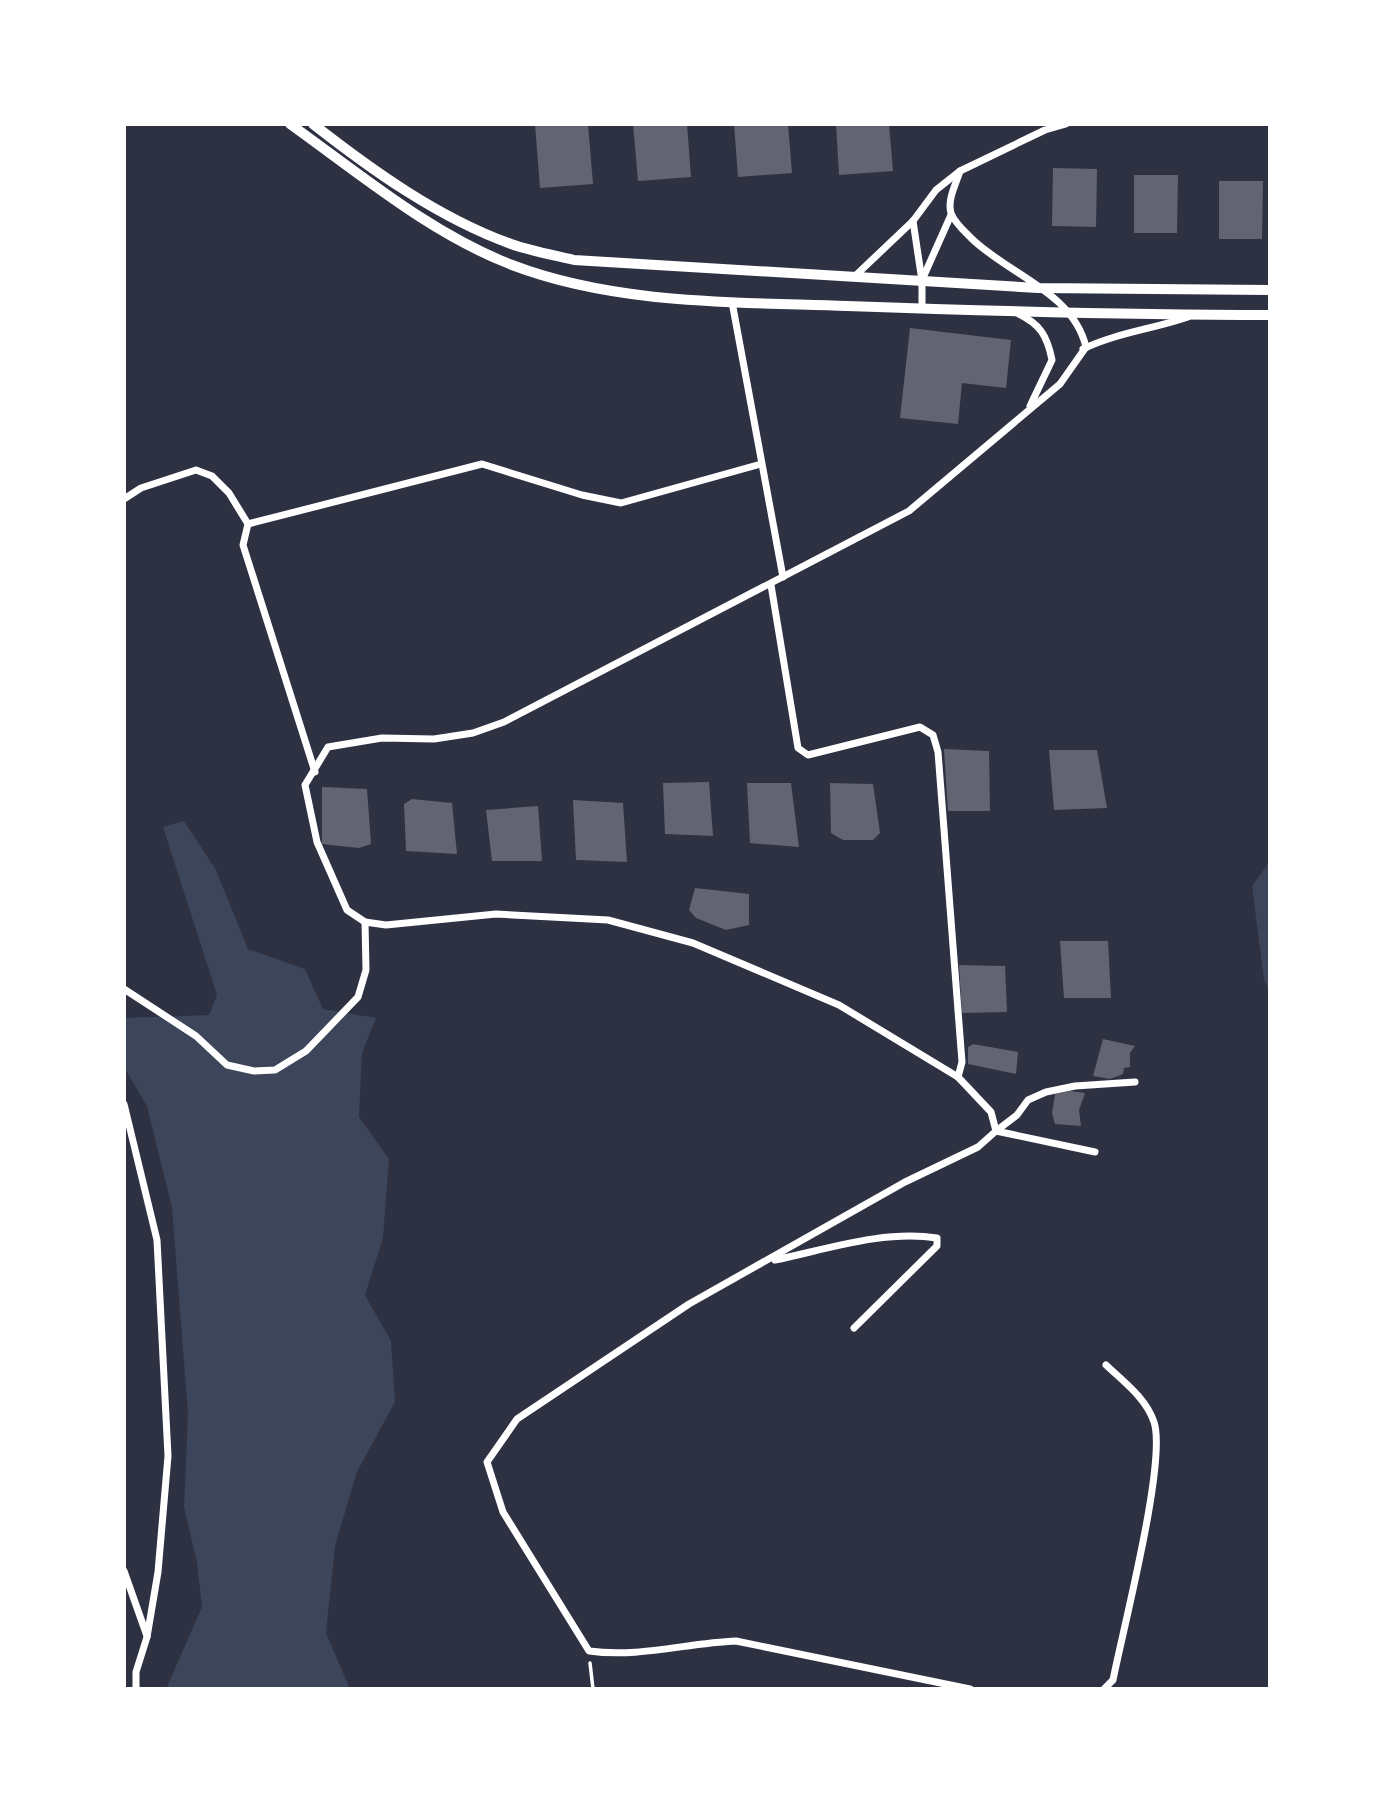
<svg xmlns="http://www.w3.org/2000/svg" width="1394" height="1813" font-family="'Space Grotesk',sans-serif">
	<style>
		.green { fill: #3c4559 }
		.building { fill: #626471 }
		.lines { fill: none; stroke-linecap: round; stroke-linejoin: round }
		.path { stroke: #fff; stroke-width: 3.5 }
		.minor { stroke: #fff; stroke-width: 7 }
		.tertiary { stroke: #fff; stroke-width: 10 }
	</style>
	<rect width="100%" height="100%" fill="#2d3142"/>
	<g class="green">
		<polygon points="184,821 216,870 248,949 305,969 323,1009 376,1018 362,1053 359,1117 389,1159 383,1238 365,1295 391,1341 395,1402 357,1472 335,1546 326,1633 350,1689 166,1689 202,1607 197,1563 184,1507 188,1414 172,1208 147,1106 124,1067 124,1018 209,1015 217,995 163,827"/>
		<polygon points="1270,861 1270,991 1264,980 1252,886"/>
	</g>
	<g class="building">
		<polygon points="535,124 588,124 593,184 540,188"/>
		<polygon points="633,124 687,124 691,177 638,181"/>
		<polygon points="734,124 788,124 792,173 738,177"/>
		<polygon points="836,124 889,124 893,171 839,175"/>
		<polygon points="1053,168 1097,169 1096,227 1052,226"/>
		<polygon points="1134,175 1178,175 1177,233 1134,233"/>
		<polygon points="1219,181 1263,181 1262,239 1219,239"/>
		<polygon points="910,328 1011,340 1006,388 962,383 958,424 900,418"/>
		<polygon points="944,749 989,751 990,811 948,811"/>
		<polygon points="1049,750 1097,750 1107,808 1054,810"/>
		<polygon points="709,782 713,836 665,834 663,783"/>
		<polygon points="747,783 791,783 799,847 750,843"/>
		<polygon points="830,783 873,784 880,833 873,840 843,840 831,833"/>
		<polygon points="322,787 367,789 371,844 359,848 322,844"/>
		<polygon points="412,799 452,803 457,854 406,851 404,804"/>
		<polygon points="573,800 623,803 627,862 576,860"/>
		<polygon points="538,806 542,861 492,861 486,810"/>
		<polygon points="695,888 749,894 749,925 726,930 696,918 689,910"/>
		<polygon points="1060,941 1108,941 1111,998 1064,998"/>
		<polygon points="959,965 1005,966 1007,1012 962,1013"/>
		<polygon points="1103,1039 1135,1046 1130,1053 1130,1067 1124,1068 1123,1074 1110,1079 1093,1076"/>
		<polygon points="973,1044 1018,1052 1016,1074 968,1064 968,1047"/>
		<polygon points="1070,1091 1085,1093 1079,1110 1081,1126 1055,1124 1052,1113 1055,1094"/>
	</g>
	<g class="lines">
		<polyline class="path" points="590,1663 593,1689"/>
		<g class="minor">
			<path d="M960 171C956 184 947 200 951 213 954 222 964 231 971 238 1009 275 1073 292 1086 347L1060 384 909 511 504 722 473 733 434 739 382 738 328 747 305 785 317 842 347 910 365 922 386 925 496 914 608 920 693 943 839 1005 958 1077 991 1112 996 1131 978 1147 905 1182 689 1304 517 1419 487 1462 503 1512 589 1651C639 1658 686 1643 736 1641L970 1689"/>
			<polyline points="913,221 922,281 922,309"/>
			<polyline points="854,277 913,221 936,190 960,171 1045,130 1066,124"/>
			<polyline points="922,280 951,215"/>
			<polyline points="732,302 783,577"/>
			<path d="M1017 313C1040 324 1047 335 1052 360L1030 406"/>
			<path d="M1083 349C1116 333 1153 329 1188 317"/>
			<polyline points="124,499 141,488 196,470 212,476 229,493 248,524"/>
			<polyline points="771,585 798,748 808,755 920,727 933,735 938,752 962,1062 958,1077"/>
			<polyline points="315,772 243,545 248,524 482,464 582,495 621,503 761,464"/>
			<polyline points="124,989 196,1036 227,1065 254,1071 275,1070 306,1051 358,997 366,970 365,922"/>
			<polyline points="124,1104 157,1240 168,1456 158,1572 147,1637 136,1672 136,1689"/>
			<polyline points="1095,1152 996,1131 1017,1115 1028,1100 1046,1092 1075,1086 1135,1082"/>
			<path d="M775 1260C828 1249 883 1230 937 1238V1246L854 1328"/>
			<polyline points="124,1571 147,1636"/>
			<path d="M1104 1689 1113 1680C1123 1629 1167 1461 1154 1422 1146 1398 1124 1382 1106 1365"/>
		</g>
		<g class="tertiary">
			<path d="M290 124C360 174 431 234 512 265 617 305 737 302 847 306 988 311 1129 315 1270 315"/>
			<path d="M313 124C373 171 439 218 511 244 531 251 553 255 574 260L1038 288 1270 290"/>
		</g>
	</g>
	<rect width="1394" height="1813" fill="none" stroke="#ffffff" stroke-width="252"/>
</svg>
